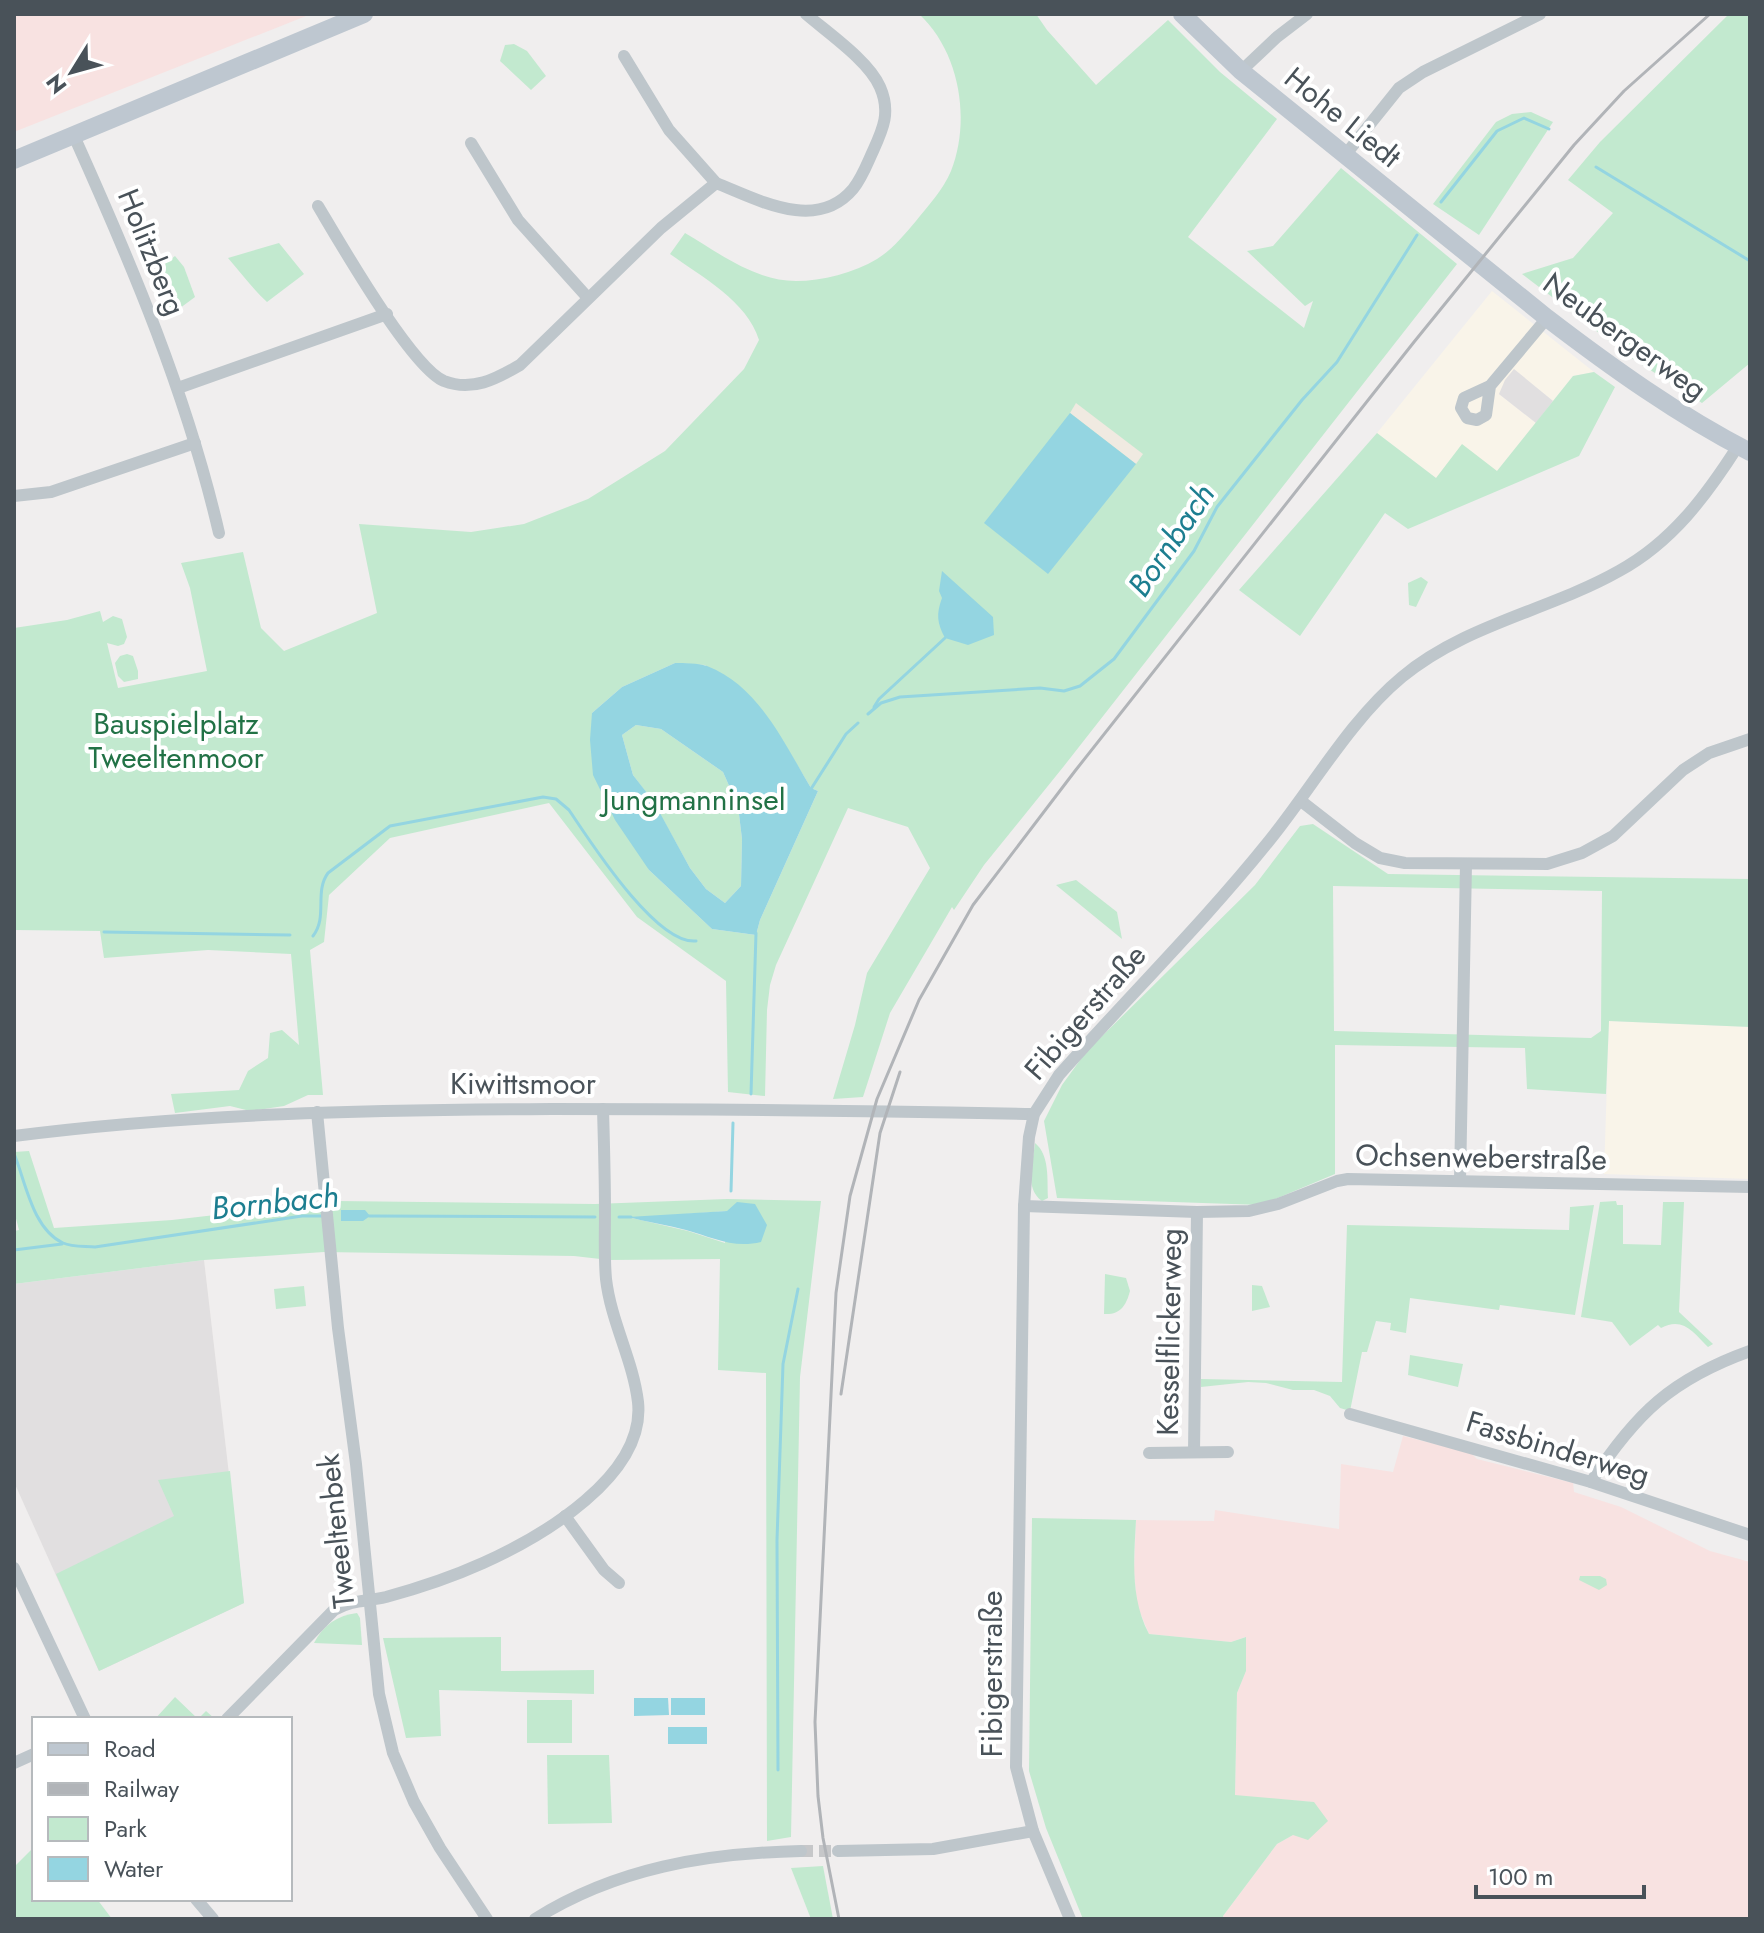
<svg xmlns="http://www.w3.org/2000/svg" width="1764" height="1933" font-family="Jost,sans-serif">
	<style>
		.commercial { fill: #f9f4e9 }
		.education { fill: #e1dfe0 }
		.medical { fill: #f8e2e1 }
		.green { fill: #c2e9cf; fill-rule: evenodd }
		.sand { fill: #f0eae1 }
		.water { fill: #94d5e1; fill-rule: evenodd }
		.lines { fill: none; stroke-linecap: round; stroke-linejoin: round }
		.stream { stroke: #94d5e1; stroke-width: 3 }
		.street-tunnel { stroke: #c6c7c9; stroke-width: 12; stroke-dasharray: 12 6; stroke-linecap: butt }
		.street { stroke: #bec6cb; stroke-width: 12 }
		.secondary { stroke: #bec7d0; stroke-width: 18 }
		.rail { stroke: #b1b4b8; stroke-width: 3 }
		.labels { text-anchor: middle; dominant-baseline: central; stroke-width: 8; stroke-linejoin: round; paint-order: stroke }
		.street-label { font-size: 30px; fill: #495259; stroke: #fff }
		.park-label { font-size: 30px; fill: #227246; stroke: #fff }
		.water-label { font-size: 32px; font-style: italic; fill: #1c7e90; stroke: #fff }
	</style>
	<rect width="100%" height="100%" fill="#f0eeee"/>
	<g class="commercial">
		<polygon points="1492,291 1594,372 1573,376 1553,401 1514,370 1499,394 1536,423 1497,471 1436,478 1377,433"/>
		<polygon points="1609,1021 1750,1027 1750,1179 1604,1174"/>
	</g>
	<g class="education">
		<polygon points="1514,369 1553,401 1536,423 1499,394 1505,380"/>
		<polygon points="204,1260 244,1603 99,1671 14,1482 14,1284"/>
	</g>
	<g class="medical">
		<polygon points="14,14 311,14 14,132"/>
		<polygon points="1403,1436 1471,1453 1477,1459 1573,1483 1574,1492 1621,1507 1710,1551 1750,1562 1750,1919 1224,1919 1223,1916 1277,1844 1293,1835 1314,1802 1235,1796 1237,1693 1246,1671 1245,1637 1231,1642 1149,1634 1137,1605 1134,1570 1136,1520 1214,1521 1215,1510 1339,1529 1341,1464 1393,1472"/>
	</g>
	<g class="green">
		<path d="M919 14H1036L1047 30 1096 85 1168 20 1220 72 1277 119 1188 237 1304 328 1313 301 1305 306 1247 251 1273 246 1341 168 1457 264 1064 766 984 865 954 910 952 907 890 1013 863 1097 833 1099 855 1025 867 973 930 868 908 827 848 808 776 965 770 985 767 1010 765 1096 728 1092 726 981 637 917 549 803 390 838 329 895 324 942 310 950 323 1095H308L284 1106 250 1111 230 1106 175 1113 171 1094 239 1090 248 1071 268 1058 270 1033 282 1030 299 1045 291 954 208 950 104 958 100 931 14 930V628L67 620 100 611 103 622 113 616 122 619 127 637 124 644 118 646 107 643 118 688 207 671 190 588 181 563 243 552 261 628 284 651 377 613 359 524 471 532 524 524 588 499 665 451 744 369 759 340C747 301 702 277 670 254L685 233C719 253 755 281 796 281 822 281 854 273 877 259 893 249 904 235 916 221 928 206 943 190 951 171 971 120 960 52 919 14ZM675 663 705 665 781 738 811 788 818 791 760 920 756 935 712 929 649 870 592 713 622 687Z"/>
		<polygon points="1729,14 1750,14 1750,363 1702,403 1633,359 1522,274 1573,258 1613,213 1568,180 1600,142"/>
		<polygon points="514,44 527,51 546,76 531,90 500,61 505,45"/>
		<polygon points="1531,112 1553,122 1479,235 1433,204 1496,122 1512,114"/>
		<path d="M279 243 304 274 267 302C252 288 242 274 228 258Z"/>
		<polygon points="175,256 184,267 195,297 172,314 154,272"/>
		<polygon points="1594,372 1615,387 1579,456 1408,529 1385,513 1300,636 1239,590 1377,433 1436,478 1462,444 1497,471 1573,376"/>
		<polygon points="1421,577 1428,582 1416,607 1409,605 1408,583"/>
		<polygon points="127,654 133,656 138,671 138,679 124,682 118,676 115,663 120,656"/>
		<polygon points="636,725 661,729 723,772 738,806 742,839 741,886 725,903 706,889 690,868 654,803 633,775 622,735"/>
		<path d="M1313 824 1388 874 1750 879V1027L1609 1021 1606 1094 1527 1089 1525 1048 1335 1045V1174L1261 1205 1057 1198 1044 1121 1062 1085 1086 1052 1255 885 1300 826ZM1333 886 1602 891 1601 1031 1591 1038 1334 1031Z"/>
		<polygon points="1076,880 1117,912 1122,939 1056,885"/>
		<path d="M1035 1143C1050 1155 1047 1180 1048 1198L1042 1201C1024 1188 1033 1163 1035 1143Z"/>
		<path d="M29 1151 54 1228 172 1220 336 1201 595 1204 727 1199 821 1201 800 1377 791 1837 767 1841 766 1373 718 1370 720 1259 609 1260 574 1256 324 1252 204 1260 14 1284V1231L19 1230 14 1211V1152ZM727 1211 725 1243 688 1231 632 1218Z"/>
		<path d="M1616 1201 1617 1205H1623V1244L1661 1245 1663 1202H1684L1679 1312 1713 1344 1708 1347C1694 1333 1683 1316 1661 1328L1658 1325 1630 1346 1612 1322 1581 1317 1600 1202Z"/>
		<polygon points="1594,1205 1575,1315 1500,1305 1499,1310 1410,1298 1406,1333 1390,1330 1391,1323 1376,1321 1367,1352 1362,1352 1350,1411 1340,1408 1330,1396 1314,1390 1293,1390 1266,1383 1248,1382 1201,1387 1201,1379 1342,1382 1347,1225 1569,1230 1570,1207"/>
		<path d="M1105 1274 1126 1278 1130 1291C1126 1306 1120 1315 1104 1314Z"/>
		<polygon points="1252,1285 1262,1286 1270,1307 1252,1311"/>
		<polygon points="304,1286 306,1306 276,1309 274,1289"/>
		<polygon points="1410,1355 1463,1364 1458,1387 1408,1375"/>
		<polygon points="230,1471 244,1603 99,1671 56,1574 174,1516 158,1480"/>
		<path d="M1032 1518 1136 1520C1134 1559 1130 1598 1149 1634L1231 1642 1246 1637V1671L1237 1693 1235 1795 1314 1802 1328 1821 1308 1840 1293 1835 1277 1844 1223 1916 1224 1919H1083L1046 1828 1029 1771Z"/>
		<polygon points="1580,1576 1600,1576 1606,1579 1607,1585 1599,1590 1579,1580"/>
		<path d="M357 1613 360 1618 362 1645 314 1643C323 1625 338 1615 357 1613Z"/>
		<polygon points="501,1637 501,1671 594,1670 594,1694 439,1690 441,1736 406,1738 383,1638"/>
		<polygon points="175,1697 198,1719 206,1711 215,1719 155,1719"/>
		<rect x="527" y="1700" width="45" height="43"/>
		<polygon points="547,1755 609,1755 612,1823 548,1824"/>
		<polygon points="34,1847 34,1899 97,1899 112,1919 14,1919 14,1867"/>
		<polygon points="823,1866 833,1919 811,1919 791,1868"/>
	</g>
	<polygon class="sand" points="1076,403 1143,454 1136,464 1070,413"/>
	<g class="water">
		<polygon points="1070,413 1136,464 1048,574 984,523"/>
		<path d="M942 571 993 617 994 635 968 645 945 638C937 623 936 614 942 598L939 591Z"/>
		<path d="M675 663C685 663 697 663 707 666 759 686 784 743 811 788L818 791 760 920 756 935 712 929 649 870 615 820 593 775 590 740 592 713 622 687ZM636 725 661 729 723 772 738 806 742 839 741 886 725 903 706 889 690 868 654 802 633 775 622 735Z"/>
		<path d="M737 1202 755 1204 767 1225 761 1242C733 1249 712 1237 686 1230 667 1225 647 1222 628 1217L727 1211Z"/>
		<polygon points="341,1210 365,1210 370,1216 363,1221 341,1221"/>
		<polygon points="634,1698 668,1698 669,1715 634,1716"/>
		<rect x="671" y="1698" width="34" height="17"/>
		<rect x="668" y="1727" width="39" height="17"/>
	</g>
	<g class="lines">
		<g class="stream">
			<polyline points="1596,167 1750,261"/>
			<polyline points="1441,202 1497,131 1524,118 1549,129"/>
			<polyline points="874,707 879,699 945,638"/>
			<polyline points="868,714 881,703 900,697 1040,688 1064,691 1080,686 1114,659 1194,551 1217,507 1302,400 1337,362 1417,235"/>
			<polyline points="811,789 846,734 858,723"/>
			<polyline points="104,932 290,935"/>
			<path d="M313 936C328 917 314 892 328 873L390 826 543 797 556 799 569 810C590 841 656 945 696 941"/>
			<polyline points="751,1094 756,933"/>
			<path d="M15 1156C26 1184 33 1229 63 1243 72 1247 85 1246 95 1247L302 1216H322"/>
			<polyline points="731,1191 733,1123"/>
			<polyline points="369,1216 595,1217"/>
			<polyline points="619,1217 631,1217"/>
			<polyline points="14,1250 62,1244"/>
			<polyline points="778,1770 777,1540 783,1364 798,1289"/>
		</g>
		<polyline class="street-tunnel" points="801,1851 838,1851"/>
		<g class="street">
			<polyline points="624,56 669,130 716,183"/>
			<polyline points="1241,71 1277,37 1307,14"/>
			<path d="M74 136C132 265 187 395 219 533"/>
			<polyline points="471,143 518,220 588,298"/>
			<polyline points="1346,154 1399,88 1423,72 1540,14"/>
			<path d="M318 206C339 241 411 367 444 381 472 392 496 379 520 365L661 228 716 183C757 199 816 233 853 189 862 178 867 164 873 151 883 129 891 112 880 87 869 61 828 33 806 14"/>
			<polyline points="1490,386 1486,415 1477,420 1467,418 1461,408 1464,398 1490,386 1547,318"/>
			<polyline points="178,388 387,314"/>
			<polyline points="14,496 51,492 195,443"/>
			<polyline points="1301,801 1355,843 1380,858 1405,863 1547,864 1582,853 1613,836 1683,770 1709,753 1750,739"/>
			<polyline points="317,1112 338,1328 356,1464 379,1694 393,1753 414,1802 440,1848 487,1919"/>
			<path d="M14 1136C192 1113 371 1110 551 1109 712 1109 873 1111 1034 1114"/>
			<polyline points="1460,1181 1466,864"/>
			<polyline points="1024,1206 1197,1212 1249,1211 1278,1204 1337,1181 1348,1179 1750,1187"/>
			<polyline points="1350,1414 1591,1482 1750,1535"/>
			<polyline points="1194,1452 1197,1212"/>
			<polyline points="1149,1453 1228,1452"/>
			<path d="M1591 1482C1636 1413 1672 1379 1750 1351"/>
			<polyline points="565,1516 604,1570 619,1583"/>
			<polyline points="14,1568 85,1719"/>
			<path d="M227 1719 334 1610C354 1599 365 1602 386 1597 419 1588 452 1577 483 1563 541 1537 646 1476 638 1402 633 1360 611 1322 606 1279 604 1257 605 1234 605 1212 605 1178 604 1144 603 1109"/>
			<polyline points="14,1763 34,1754"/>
			<polyline points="838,1851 933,1849 1033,1831"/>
			<polyline points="196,1899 213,1919"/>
			<path d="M535 1919C616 1868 707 1853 801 1851"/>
			<path d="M1070 1919 1033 1831 1016 1767 1024 1206 1029 1137 1034 1114 1059 1075C1129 996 1204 922 1269 841 1312 788 1350 720 1402 677 1466 624 1548 611 1619 571 1672 542 1706 496 1738 446"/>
		</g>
		<g class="secondary">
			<path d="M1182 14 1241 71 1547 318C1611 367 1678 415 1750 452"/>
			<polyline points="14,160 364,14"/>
		</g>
		<g class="rail">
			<polyline points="841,1394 880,1133 900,1072"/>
			<polyline points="839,1919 823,1838 818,1796 815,1722 836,1293 850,1196 877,1099 919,1000 973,905 1075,771 1414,342 1574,145 1624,91 1710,14"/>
		</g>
	</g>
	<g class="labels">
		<g class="street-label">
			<text transform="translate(1343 117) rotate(39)">Hohe Liedt</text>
			<text transform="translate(152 252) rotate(68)">Holitzberg</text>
			<text transform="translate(1625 336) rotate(36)">Neubergerweg</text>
			<text transform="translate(1085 1012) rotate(-49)">Fibigerstraße</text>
			<text x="523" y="1083">Kiwittsmoor</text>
			<text transform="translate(1481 1157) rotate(1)">Ochsenweberstraße</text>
			<text transform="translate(1169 1332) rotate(-89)">Kesselflickerweg</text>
			<text transform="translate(1558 1448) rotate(17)">Fassbinderweg</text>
			<text transform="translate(336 1531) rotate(-96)">Tweeltenbek</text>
			<text transform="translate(991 1674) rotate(-90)">Fibigerstraße</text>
		</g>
		<g class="park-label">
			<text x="176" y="723">Bauspielplatz<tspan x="176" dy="34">Tweeltenmoor</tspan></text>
			<text x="694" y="799">Jungmanninsel</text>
		</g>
		<g class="water-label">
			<text transform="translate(1171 540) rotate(-56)">Bornbach</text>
			<text transform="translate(275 1202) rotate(-6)">Bornbach</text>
		</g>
	</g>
	<rect width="1764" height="1933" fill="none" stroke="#495259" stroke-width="32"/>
	<rect x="32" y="1717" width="260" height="184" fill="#ffffff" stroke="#b6babd" stroke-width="2"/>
	<rect x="48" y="1743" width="40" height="12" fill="#bec7d0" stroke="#b6babd" stroke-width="2"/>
	<text x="104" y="1757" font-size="24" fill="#495259">Road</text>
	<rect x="48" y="1783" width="40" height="12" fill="#b1b4b8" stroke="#b6babd" stroke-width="2"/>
	<text x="104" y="1797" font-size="24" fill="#495259">Railway</text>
	<rect x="48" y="1817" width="40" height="24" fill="#c2e9cf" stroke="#b6babd" stroke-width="2"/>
	<text x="104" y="1837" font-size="24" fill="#495259">Park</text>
	<rect x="48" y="1857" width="40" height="24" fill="#94d5e1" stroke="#b6babd" stroke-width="2"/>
	<text x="104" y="1877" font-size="24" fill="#495259">Water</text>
	<g transform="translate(72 72) rotate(233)" stroke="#ffffff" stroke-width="6" paint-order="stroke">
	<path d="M0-6L14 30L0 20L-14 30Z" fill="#495259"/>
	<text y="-12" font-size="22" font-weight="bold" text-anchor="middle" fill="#495259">N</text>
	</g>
	<path d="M1476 1885v12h168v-12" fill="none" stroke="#495259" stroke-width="4"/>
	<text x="1488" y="1885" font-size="24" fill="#495259" stroke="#ffffff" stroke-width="6" paint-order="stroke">100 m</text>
</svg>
